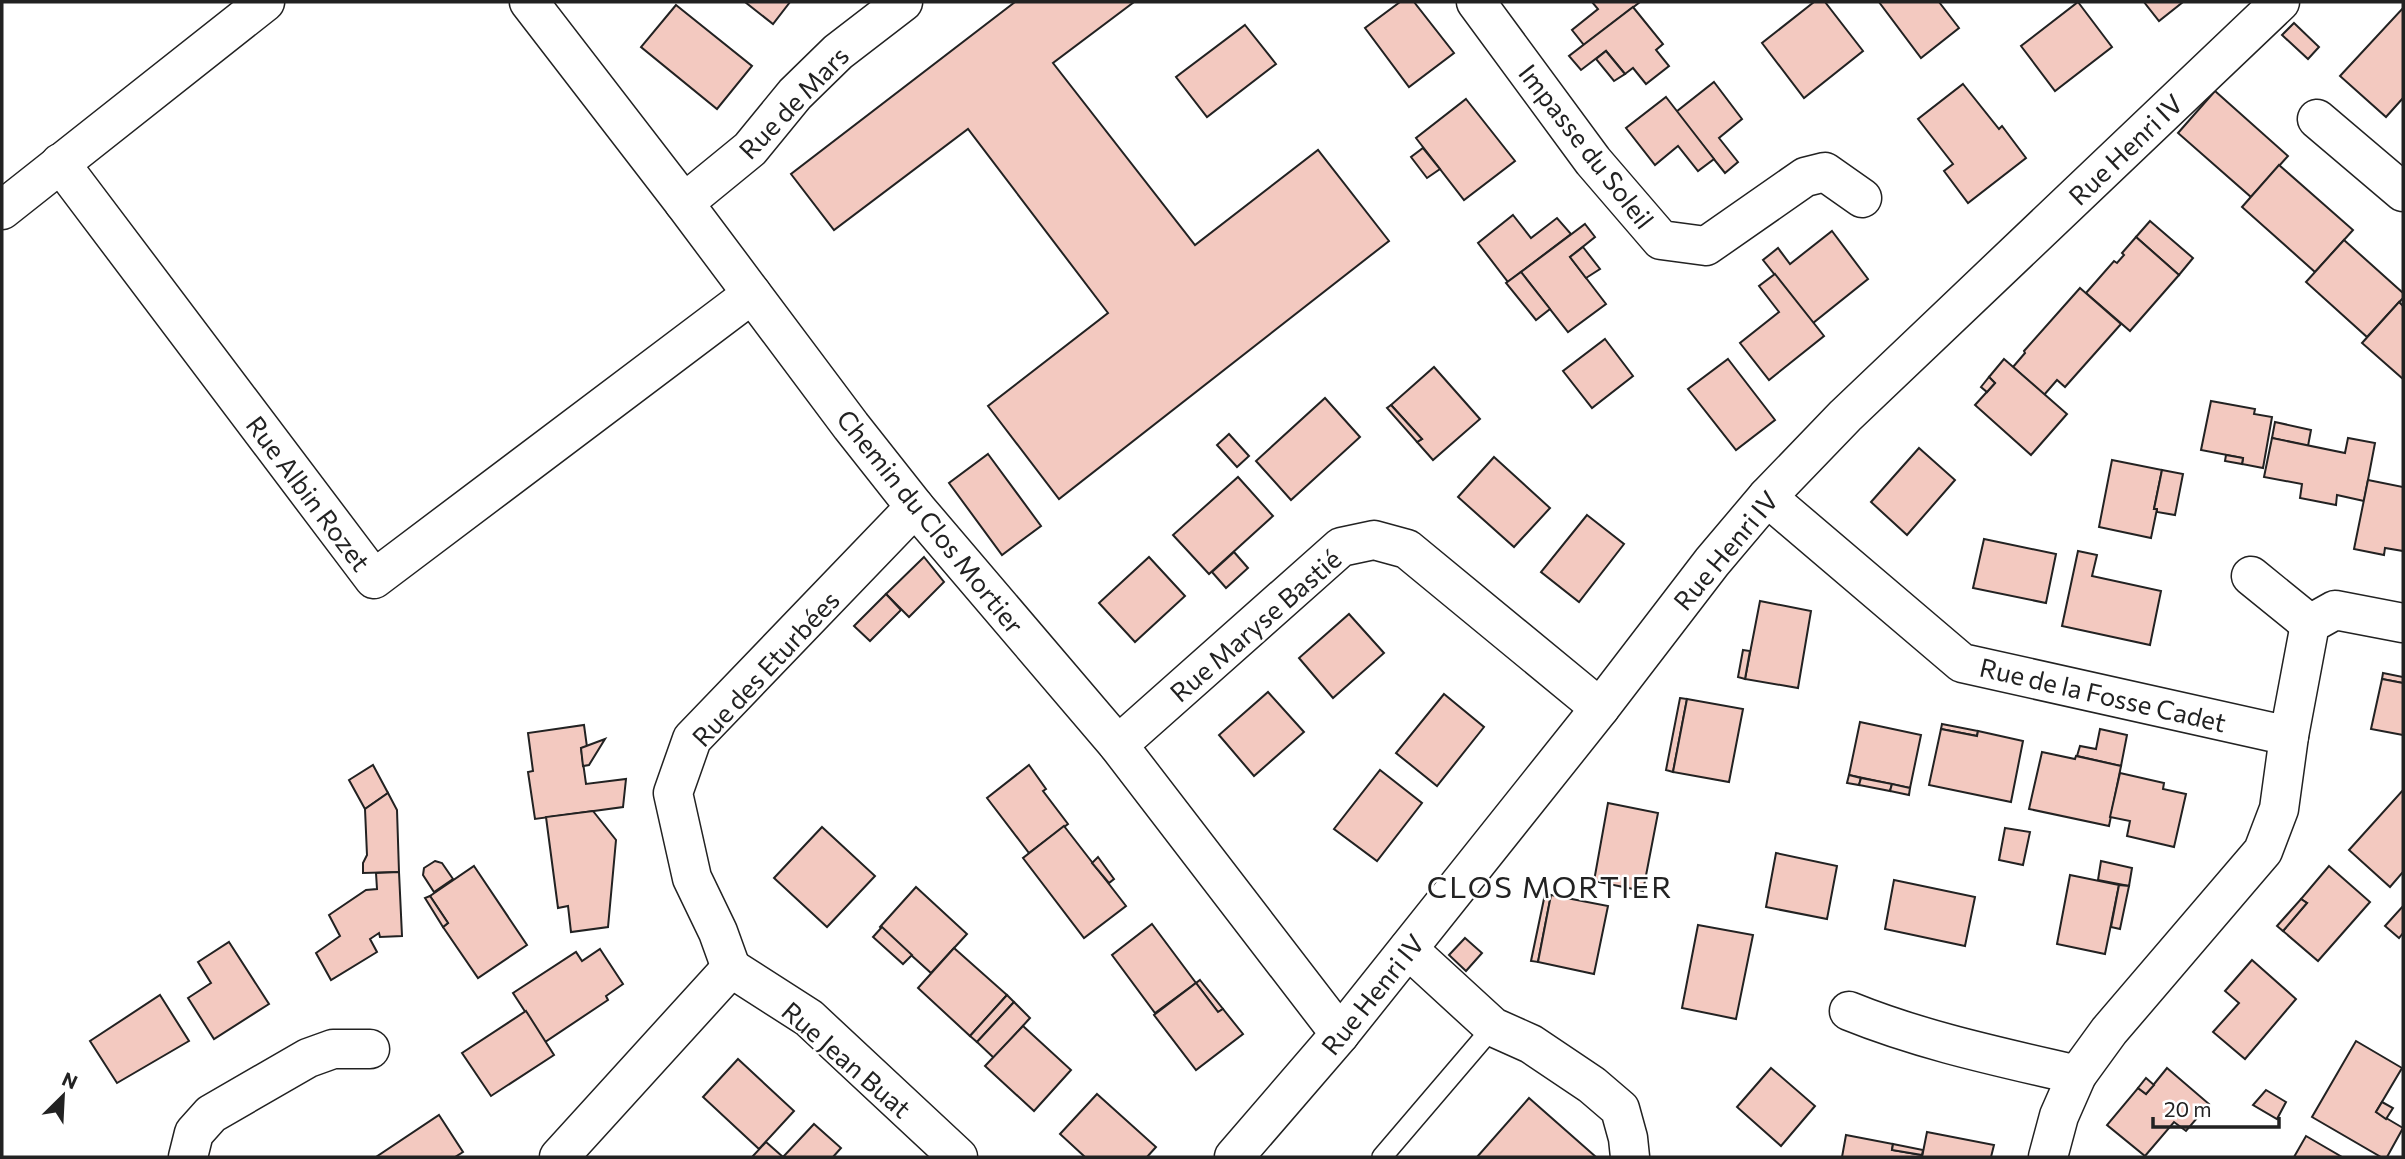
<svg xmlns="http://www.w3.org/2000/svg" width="2405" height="1159" font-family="Commissioner,sans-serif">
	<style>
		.building { fill: #f3c9c0; stroke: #222; stroke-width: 2 }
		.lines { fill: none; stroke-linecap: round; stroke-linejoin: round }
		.lane-casing { stroke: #222; stroke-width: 22 }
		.street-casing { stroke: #222; stroke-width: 41 }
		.lane { stroke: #fff; stroke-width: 19 }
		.street { stroke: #fff; stroke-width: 38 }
		.labels { text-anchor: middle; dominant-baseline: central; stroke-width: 5; stroke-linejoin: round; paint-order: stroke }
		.street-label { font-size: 26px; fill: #222; stroke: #fff }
		.quarter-label { font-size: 30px; letter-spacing: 2px; fill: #222; stroke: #fff }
	</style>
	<rect width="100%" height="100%" fill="#fff"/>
	<g class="building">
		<polygon points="745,2 790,2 773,24"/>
		<polygon points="1015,2 1134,2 1053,63 1195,245 1318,150 1389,241 1059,499 988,406 1108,313 968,129 834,230 791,174"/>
		<polygon points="1400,2 1414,2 1454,53 1409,87 1365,28"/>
		<polygon points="1592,2 1640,2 1584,45 1572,30 1598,9"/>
		<polygon points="1814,2 1825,2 1863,51 1804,98 1762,43"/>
		<polygon points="1879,2 1939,2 1959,28 1921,58"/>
		<polygon points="2078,2 2112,47 2055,91 2021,46"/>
		<polygon points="2144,2 2183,2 2159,21"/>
		<polygon points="676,5 752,66 717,109 641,47"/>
		<polygon points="1633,7 1663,44 1656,50 1669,66 1646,84 1633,68 1625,74 1606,51 1581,70 1569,56"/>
		<polygon points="2403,8 2403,98 2386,117 2340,76"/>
		<polygon points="2294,23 2319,47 2308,59 2282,35"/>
		<polygon points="1245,25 1276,64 1207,117 1176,77"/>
		<polygon points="1606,51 1625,74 1614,81 1596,59"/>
		<polygon points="1714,82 1742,119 1719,138 1738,162 1725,173 1676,112"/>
		<polygon points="1963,84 1999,129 2002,126 2026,158 1968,203 1944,171 1953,164 1918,119"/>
		<polygon points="2215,91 2288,156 2251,197 2178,133"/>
		<polygon points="1666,97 1714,159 1698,171 1678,146 1655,165 1626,128"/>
		<polygon points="1466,99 1515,161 1464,200 1416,138"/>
		<polygon points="1423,148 1440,169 1427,178 1411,157"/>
		<polygon points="2279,165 2353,230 2315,272 2242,207"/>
		<polygon points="1513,215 1531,238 1557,218 1571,234 1508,282 1478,243"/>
		<polygon points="2150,221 2193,258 2179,275 2136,237"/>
		<polygon points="1585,224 1595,237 1570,257 1606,304 1568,332 1521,272"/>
		<polygon points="1832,231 1868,279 1813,323 1763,260 1778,248 1790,264"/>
		<polygon points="2136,237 2179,275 2130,331 2086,293 2114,261 2117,263 2124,255 2122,253"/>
		<polygon points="2344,240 2403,293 2403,298 2367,337 2306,282"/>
		<polygon points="1583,247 1600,269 1586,278 1570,257"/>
		<polygon points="1521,272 1550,309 1536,320 1506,283"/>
		<polygon points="1775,274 1824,336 1769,380 1740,343 1779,312 1759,286"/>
		<polygon points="2080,288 2121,324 2065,387 2057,380 2044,395 2013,367 2025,353 2024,351"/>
		<polygon points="2399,302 2403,306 2403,379 2362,343"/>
		<polygon points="1605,339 1633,376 1592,408 1563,371"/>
		<polygon points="1728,359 1775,420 1736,450 1688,389"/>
		<polygon points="2004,359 2067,414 2031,455 1975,405 1995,383 1989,377"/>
		<polygon points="1434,367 1480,419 1433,460 1417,442 1422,439 1391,405"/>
		<polygon points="1989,377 1995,383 1987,392 1981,387"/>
		<polygon points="1325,398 1360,437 1291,500 1256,461"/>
		<polygon points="2211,401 2255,409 2254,414 2272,417 2263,468 2242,464 2243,458 2201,450"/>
		<polygon points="1391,405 1422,439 1417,442 1387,408"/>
		<polygon points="2275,422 2311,430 2308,446 2272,438"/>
		<polygon points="1229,434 1249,456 1237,467 1217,445"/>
		<polygon points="2272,438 2345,453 2348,438 2375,443 2364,501 2337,495 2336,505 2300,498 2302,484 2264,477"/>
		<polygon points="1919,448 1955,480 1907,535 1871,502"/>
		<polygon points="988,454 1041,526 1002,555 949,483"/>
		<polygon points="2226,455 2243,458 2242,464 2225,461"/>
		<polygon points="1494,457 1550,508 1514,547 1458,497"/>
		<polygon points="2112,460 2162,470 2154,509 2157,509 2151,538 2099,527"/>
		<polygon points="2162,470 2183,474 2175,515 2157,512 2157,509 2154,509"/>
		<polygon points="1238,477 1273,516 1209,574 1173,535"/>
		<polygon points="2368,480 2403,487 2403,551 2385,548 2384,555 2354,549"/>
		<polygon points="1587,515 1624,544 1579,602 1541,572"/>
		<polygon points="1984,539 2056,554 2046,603 1973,588"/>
		<polygon points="2078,551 2097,555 2092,576 2161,591 2150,645 2062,626"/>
		<polygon points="1234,552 1248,568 1226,588 1212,572"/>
		<polygon points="924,557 944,582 909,617 886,594"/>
		<polygon points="1149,557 1185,596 1135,642 1099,603"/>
		<polygon points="886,594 901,610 870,641 854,626"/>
		<polygon points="1760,601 1811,611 1798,688 1745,679"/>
		<polygon points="1349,614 1384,653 1333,698 1299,658"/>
		<polygon points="1743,650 1750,651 1745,679 1738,677"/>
		<polygon points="2383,673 2403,677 2403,683 2382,679"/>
		<polygon points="2382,679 2403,683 2403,735 2371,729"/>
		<polygon points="1268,692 1304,732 1254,776 1219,735"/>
		<polygon points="1444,694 1484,727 1437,786 1396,753"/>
		<polygon points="1680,698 1687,699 1673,772 1666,770"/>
		<polygon points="1687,699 1743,709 1729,782 1673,772"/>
		<polygon points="1860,722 1921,735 1910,788 1849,775"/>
		<polygon points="1942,724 1978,731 1977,736 1941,729"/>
		<polygon points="584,725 587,747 581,748 586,784 626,779 623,807 535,819 528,772 533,771 528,733"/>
		<polygon points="1941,729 1977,736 1978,731 2023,741 2011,802 1929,785"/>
		<polygon points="2100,729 2127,735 2121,766 2077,756 2080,746 2096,749"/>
		<polygon points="605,739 589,765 583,766 581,748"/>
		<polygon points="2042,752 2075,759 2076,756 2121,766 2109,826 2029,809"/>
		<polygon points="373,765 388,793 365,809 349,780"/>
		<polygon points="1029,765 1046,789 1043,791 1068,824 1029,853 987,798"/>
		<polygon points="1380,770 1422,803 1377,861 1334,829"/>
		<polygon points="2120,773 2164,783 2163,789 2186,794 2174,847 2127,836 2130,821 2110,817"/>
		<polygon points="1849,775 1861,778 1859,785 1847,783"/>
		<polygon points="1861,778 1892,784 1890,791 1859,785"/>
		<polygon points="1892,784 1910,788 1909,795 1890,791"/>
		<polygon points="2403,790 2403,872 2390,887 2349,850"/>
		<polygon points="388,793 397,810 399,872 363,873 363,863 367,855 365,809"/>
		<polygon points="1608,803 1658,813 1643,891 1594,881"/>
		<polygon points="593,811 616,840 608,927 571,932 568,906 558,908 546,817"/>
		<polygon points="1064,826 1126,906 1084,938 1023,858"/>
		<polygon points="822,827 875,876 827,927 774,878"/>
		<polygon points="2005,828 2030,832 2023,865 1999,860"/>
		<polygon points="1776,853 1837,866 1827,919 1766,907"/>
		<polygon points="1098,857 1114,879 1109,883 1092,863"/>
		<polygon points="435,861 442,863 453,879 434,892 423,875 424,868"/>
		<polygon points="2101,861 2132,868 2129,886 2098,880"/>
		<polygon points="474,866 527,945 478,978 443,927 448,923 430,896"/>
		<polygon points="2329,866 2370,902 2318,961 2283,931 2307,903 2301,899"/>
		<polygon points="399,872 402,936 380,937 379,933 370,939 377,952 331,980 316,953 340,936 329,915 366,890 377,889 376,873"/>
		<polygon points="2070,875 2119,885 2105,954 2057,944"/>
		<polygon points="1894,880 1975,897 1965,946 1885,929"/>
		<polygon points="2119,885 2129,886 2120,929 2111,927"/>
		<polygon points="916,887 967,934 931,973 880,927"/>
		<polygon points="1545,894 1551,895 1538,962 1531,961"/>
		<polygon points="1551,895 1608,906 1594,974 1538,962"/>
		<polygon points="430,896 448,923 443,927 425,898"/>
		<polygon points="2301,899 2307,903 2283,931 2277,926"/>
		<polygon points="2403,906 2403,933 2399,938 2385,926"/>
		<polygon points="1152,924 1196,983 1155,1013 1112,955"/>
		<polygon points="1698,925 1753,935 1736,1019 1682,1008"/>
		<polygon points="882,927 912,955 903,964 873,937"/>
		<polygon points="1465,938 1482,953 1466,971 1449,955"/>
		<polygon points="229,942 269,1004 214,1039 188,998 211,983 198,962"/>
		<polygon points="954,948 1007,995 970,1036 918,988"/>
		<polygon points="600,949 623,984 606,996 608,1000 545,1042 513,993 576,952 582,961"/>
		<polygon points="2252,960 2296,999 2245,1059 2213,1032 2239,1003 2225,991"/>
		<polygon points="1200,980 1223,1009 1218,1012 1196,983"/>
		<polygon points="1196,983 1218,1012 1223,1009 1243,1034 1196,1070 1154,1015"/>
		<polygon points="160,995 189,1041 117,1083 90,1041"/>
		<polygon points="1007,995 1014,1002 977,1042 970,1036"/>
		<polygon points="1014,1002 1030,1018 994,1058 977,1042"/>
		<polygon points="526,1011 554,1055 491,1096 462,1053"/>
		<polygon points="1023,1026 1071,1070 1034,1111 985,1066"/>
		<polygon points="2356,1041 2402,1068 2376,1112 2403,1128 2387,1157 2381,1157 2312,1117"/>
		<polygon points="738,1059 794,1111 759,1149 703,1097"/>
		<polygon points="1771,1068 1815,1106 1781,1146 1737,1107"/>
		<polygon points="2167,1068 2209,1104 2186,1131 2174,1122 2145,1156 2107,1125 2138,1088 2146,1094"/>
		<polygon points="2146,1078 2154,1085 2146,1094 2138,1088"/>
		<polygon points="2266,1090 2286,1102 2277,1119 2253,1105"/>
		<polygon points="1097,1094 1156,1147 1147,1157 1085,1157 1060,1134"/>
		<polygon points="1529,1098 1596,1157 1477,1157"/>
		<polygon points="2382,1102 2393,1108 2386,1119 2376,1112"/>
		<polygon points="439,1115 463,1152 455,1157 376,1157"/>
		<polygon points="814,1124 841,1148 833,1157 783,1157"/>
		<polygon points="1927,1132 1994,1145 1991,1157 1922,1157"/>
		<polygon points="1846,1135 1893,1144 1892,1150 1922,1155 1922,1157 1842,1157"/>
		<polygon points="2306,1136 2342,1157 2294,1157"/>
		<polygon points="766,1142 783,1157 752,1157"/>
		<polygon points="1893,1144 1923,1150 1922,1155 1892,1150"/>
	</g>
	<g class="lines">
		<g class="lane-casing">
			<polyline id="lane" points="1382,1157 1493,1027"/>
		</g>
		<g class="street-casing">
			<g id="street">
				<polyline points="529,2 684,203 851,426 915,507 1118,745 1340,1034"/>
				<polyline points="1476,2 1593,161 1661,240 1706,246 1805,177 1825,172 1862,198"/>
				<polyline points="2317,119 2403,192"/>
				<polyline points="60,163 374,579 752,294"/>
				<polyline points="684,203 750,149 795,94 838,52 903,2"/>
				<polyline points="2,210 265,2"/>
				<polyline points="1767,497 1962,663 2289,736 2310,624 2335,610 2403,623"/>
				<polyline points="2251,576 2310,624"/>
				<polyline points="1118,745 1341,547 1374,540 1407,549 1600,708"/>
				<polyline points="1408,949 1493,1027 1531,1044 1592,1085 1620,1109 1628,1138 1630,1157"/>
				<polyline points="731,968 718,932 692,878 673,793 692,739 915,507"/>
				<polyline points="731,968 809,1018 958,1157"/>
				<path d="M1849 1011C1923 1041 2000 1057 2077 1075"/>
				<polyline points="188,1157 194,1133 211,1114 308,1058 333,1049 370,1049"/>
				<polyline points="559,1157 731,968"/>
				<polyline points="1234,1157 1340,1034 1600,708 1712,562 1767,497 1845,416 2280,2"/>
				<polyline points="2048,1157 2059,1116 2077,1075 2109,1031 2263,851 2279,809 2289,736"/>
			</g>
		</g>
		<use href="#lane" class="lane"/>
		<use href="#street" class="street"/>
	</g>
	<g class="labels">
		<g class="street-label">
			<text transform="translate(793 102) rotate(-46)">Rue de Mars</text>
			<text transform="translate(1587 146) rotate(52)">Impasse du Soleil</text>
			<text transform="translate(2125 149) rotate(-44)">Rue Henri IV</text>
			<text transform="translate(309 493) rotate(53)">Rue Albin Rozet</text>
			<text transform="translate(931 521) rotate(51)">Chemin du Clos Mortier</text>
			<text transform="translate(1725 550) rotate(-50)">Rue Henri IV</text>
			<text transform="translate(1255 625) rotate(-41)">Rue Maryse Bastié</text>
			<text transform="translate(765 668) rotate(-47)">Rue des Eturbées</text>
			<text transform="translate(2103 694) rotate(13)">Rue de la Fosse Cadet</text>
			<text transform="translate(1372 994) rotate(-51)">Rue Henri IV</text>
			<text transform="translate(847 1059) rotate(41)">Rue Jean Buat</text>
		</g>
		<g class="quarter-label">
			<text x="1550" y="885">CLOS MORTIER</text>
		</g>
	</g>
	<rect width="2405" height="1159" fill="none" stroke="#222222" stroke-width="7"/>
	<g transform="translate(63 1096) rotate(24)" stroke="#ffffff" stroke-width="5" paint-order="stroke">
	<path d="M0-5L12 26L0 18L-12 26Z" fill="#222222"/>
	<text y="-10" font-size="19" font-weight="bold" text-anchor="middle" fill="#222222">N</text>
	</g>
	<path d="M2153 1117v10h126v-10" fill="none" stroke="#222222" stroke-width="3.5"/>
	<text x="2164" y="1117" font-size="21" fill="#222222" stroke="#ffffff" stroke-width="5" paint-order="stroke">20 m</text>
</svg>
